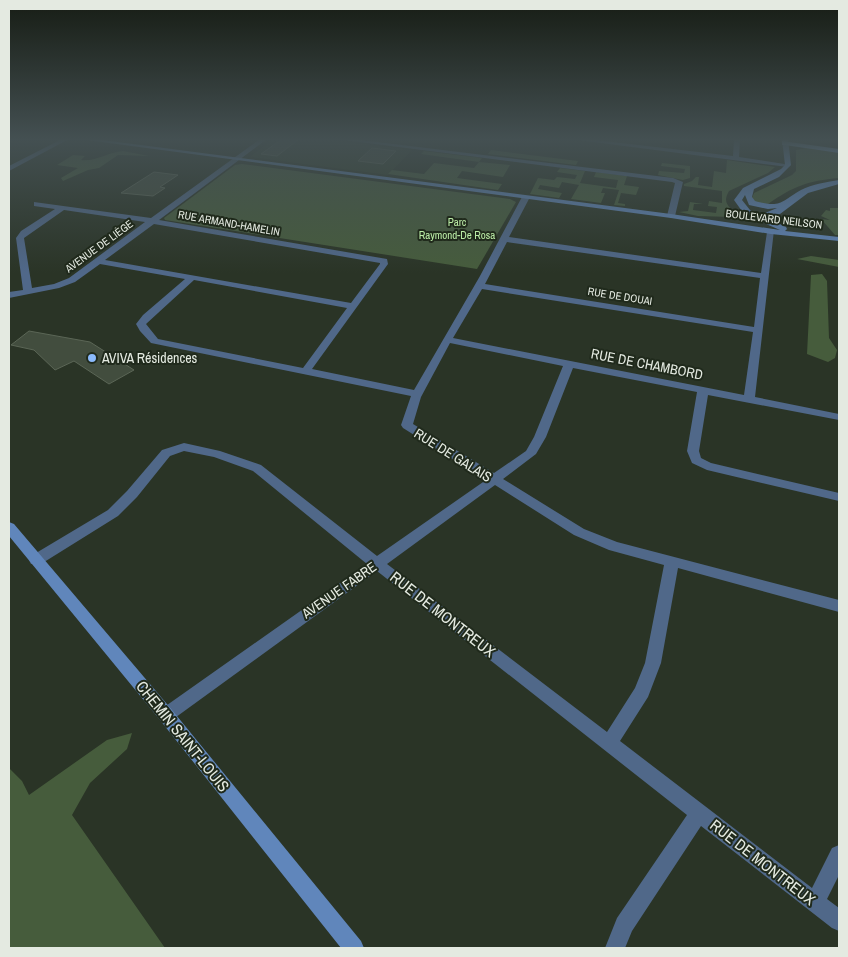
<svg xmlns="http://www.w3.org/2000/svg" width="848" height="957" font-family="'Archivo Narrow',sans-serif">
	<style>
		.built { fill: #313f2b }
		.green { fill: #465c3c }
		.building { fill: #424d3e; stroke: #5b6656 }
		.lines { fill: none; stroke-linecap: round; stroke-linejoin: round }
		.street { fill: #506889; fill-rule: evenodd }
		.secondary { fill: #6086bb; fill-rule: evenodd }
		.highway { fill: #84b2f4; fill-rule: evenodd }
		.poi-dot { fill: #8bbafc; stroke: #202a1c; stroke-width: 2 }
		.labels { text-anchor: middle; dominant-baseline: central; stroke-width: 4; stroke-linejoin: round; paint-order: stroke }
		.far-street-label { font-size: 11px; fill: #e4eae1; stroke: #202a1c }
		.far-park-label { font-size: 11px; fill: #bceda7; stroke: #202a1c }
		.poi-label { font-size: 14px; fill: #e4eae1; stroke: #202a1c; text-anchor: start }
		.street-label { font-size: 14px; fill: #e4eae1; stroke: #202a1c }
		.near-street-label { font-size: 16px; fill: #e4eae1; stroke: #202a1c }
	</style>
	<rect width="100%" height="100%" fill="#2a3426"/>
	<polygon class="built" points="273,139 322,139 412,150 388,175 250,157"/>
	<g class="green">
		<path d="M806 148 839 152V178C807 181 794 186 768 204L753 202 752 198 754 193 792 175 796 171V150Z"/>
		<polygon points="491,150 578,161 576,165 488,154"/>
		<path d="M123 151 149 156 118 155 99 168 88 170 63 181 61 178 78 168 57 165 73 155 85 156 81 160C95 162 109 152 123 151Z"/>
		<polygon points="424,151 482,158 479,162 510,165 503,177 462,171 457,178 502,184 498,190 388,174 392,170 424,174 434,163 474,168 479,162 421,154"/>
		<path d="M727 160 775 167 768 173 729 191C723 201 727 205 734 212L729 213 732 217 698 216 679 212 688 211 690 202 703 204H694L693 210 716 213 717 207 708 206 709 201 722 203V191L684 186V184L692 181 696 177H699L698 185 712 187 714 171 726 173Z"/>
		<polygon points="662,163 690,166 690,178 683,180 658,175 659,171 684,173 685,169 661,166"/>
		<polygon points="242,164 510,199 516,202 477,269 165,220 164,218 235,165"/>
		<polygon points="560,168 585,171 580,183 616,188 618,180 594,177 596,172 627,176 624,185 639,187 636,195 621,193 618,203 625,204 625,206 614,205 619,190 603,188 601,193 605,193 601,203 571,199 579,185 562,182 559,188 540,185 538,189 562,193 559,198 530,194 538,178 554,180 557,177 575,179 577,175 557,172"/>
		<polygon points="830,208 839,208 839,235 835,235 821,219 830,220 821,216 826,210 830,211"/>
		<polygon points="811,256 839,260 839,267 797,259"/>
		<polygon points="822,274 827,281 829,338 837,350 835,358 828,362 807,354 811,275"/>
		<polygon points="132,733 127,749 90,783 72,815 165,948 9,948 9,768 22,781 29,795 107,740"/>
	</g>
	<g class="building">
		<polygon points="282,139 299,139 277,156 261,154"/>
		<polygon points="372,148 396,151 383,164 358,161"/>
		<polygon points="154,172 178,175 160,187 165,188 153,196 121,193"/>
		<polygon points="29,331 90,342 134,370 109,384 74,361 55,370 34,350 11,345"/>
	</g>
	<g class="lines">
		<g class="street">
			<polygon points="62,139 69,139 9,171 9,166"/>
			<path d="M260 139H267L159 220 387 259 388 264 312 369 414 390 480 276 523 195 530 197 509 237 761 273 767 232 774 230 755 397 839 414V420L708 395 699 451 701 458 711 463 839 493V501L707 470 692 463 687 451 697 392 573 368 546 437 536 454 503 479 584 529 617 542 839 600V612L678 568 661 663 648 697 620 741 812 888 832 848 839 845V875L827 899 839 908V931L832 928 701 826 632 931 625 948H605L617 918 687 815 377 571 172 720 166 723 160 720 158 715 160 710 367 564 253 471 214 457 184 451 170 456 137 497 118 516 41 564H31L29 560 31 556 108 510 127 491 162 450 184 443 220 451 261 465 377 556 486 480 403 428 401 425 411 396 151 343 140 331 136 324 143 315 185 279 100 264 75 282 59 288 9 298V292L23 290 16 238 21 231 55 209 34 206V202L151 218ZM64 210 145 222 69 278 54 284 32 288 24 238ZM154 224 380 263V264L351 303 105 260ZM507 242 760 278 754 327 485 284ZM194 280 347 308 303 368 158 339 146 324ZM482 289 753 332 744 395 453 338ZM450 343 563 366 534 437 526 451 494 473 413 424 421 397ZM495 485 574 535 609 550 664 565 645 663 635 688 607 732 387 564Z"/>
			<polygon points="336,139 353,139 673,178 683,182 675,216 671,218 667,216 675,183 672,182"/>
			<polygon points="570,139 587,139 733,156 734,139 740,139 739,157 791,165 788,167"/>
		</g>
		<g class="secondary">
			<path d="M79 139H95L671 214 780 230 759 221H754V218L744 214 734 200 743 188 781 169 785 165 782 139H788L791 165 779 177 754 189 752 197 755 201C782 208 780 202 801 190 812 184 828 182 839 180V184L808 193 780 214 767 218 786 227 787 229 785 231 839 237V241L771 234 671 218ZM745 195 749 205 768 209 777 208 760 215 750 210 742 200Z"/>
			<polygon points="9,522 14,524 172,710 361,941 364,948 341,948 160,720 9,536"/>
		</g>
		<polygon class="highway" points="782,141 839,149 839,153 785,145 782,145"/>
	</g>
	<linearGradient id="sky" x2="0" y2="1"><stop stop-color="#171d15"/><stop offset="0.51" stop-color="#445052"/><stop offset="1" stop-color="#445052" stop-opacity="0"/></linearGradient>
	<rect width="848" height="273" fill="url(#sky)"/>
	<circle class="poi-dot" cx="92" cy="358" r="5"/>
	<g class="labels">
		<g class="far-street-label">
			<text transform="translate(774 219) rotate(7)">BOULEVARD NEILSON</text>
			<text transform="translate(229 223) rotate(10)">RUE ARMAND-HAMELIN</text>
			<text transform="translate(99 246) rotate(-36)">AVENUE DE LIÈGE</text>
			<text transform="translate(620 296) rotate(9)">RUE DE DOUAI</text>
		</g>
		<g class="far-park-label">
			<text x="457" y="222">Parc<tspan x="457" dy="13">Raymond-De Rosa</tspan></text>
		</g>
		<g class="poi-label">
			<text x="102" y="358">AVIVA Résidences</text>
		</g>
		<g class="street-label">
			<text transform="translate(647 364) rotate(11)">RUE DE CHAMBORD</text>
			<text transform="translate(453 455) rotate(32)">RUE DE GALAIS</text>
			<text transform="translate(339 590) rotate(-35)">AVENUE FABRE</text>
		</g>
		<g class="near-street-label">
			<text transform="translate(443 614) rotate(38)">RUE DE MONTREUX</text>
			<text transform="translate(183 736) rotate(51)">CHEMIN SAINT-LOUIS</text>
			<text transform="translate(763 862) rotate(38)">RUE DE MONTREUX</text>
		</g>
	</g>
	<rect width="848" height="957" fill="none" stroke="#e4eae1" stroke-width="20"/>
</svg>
